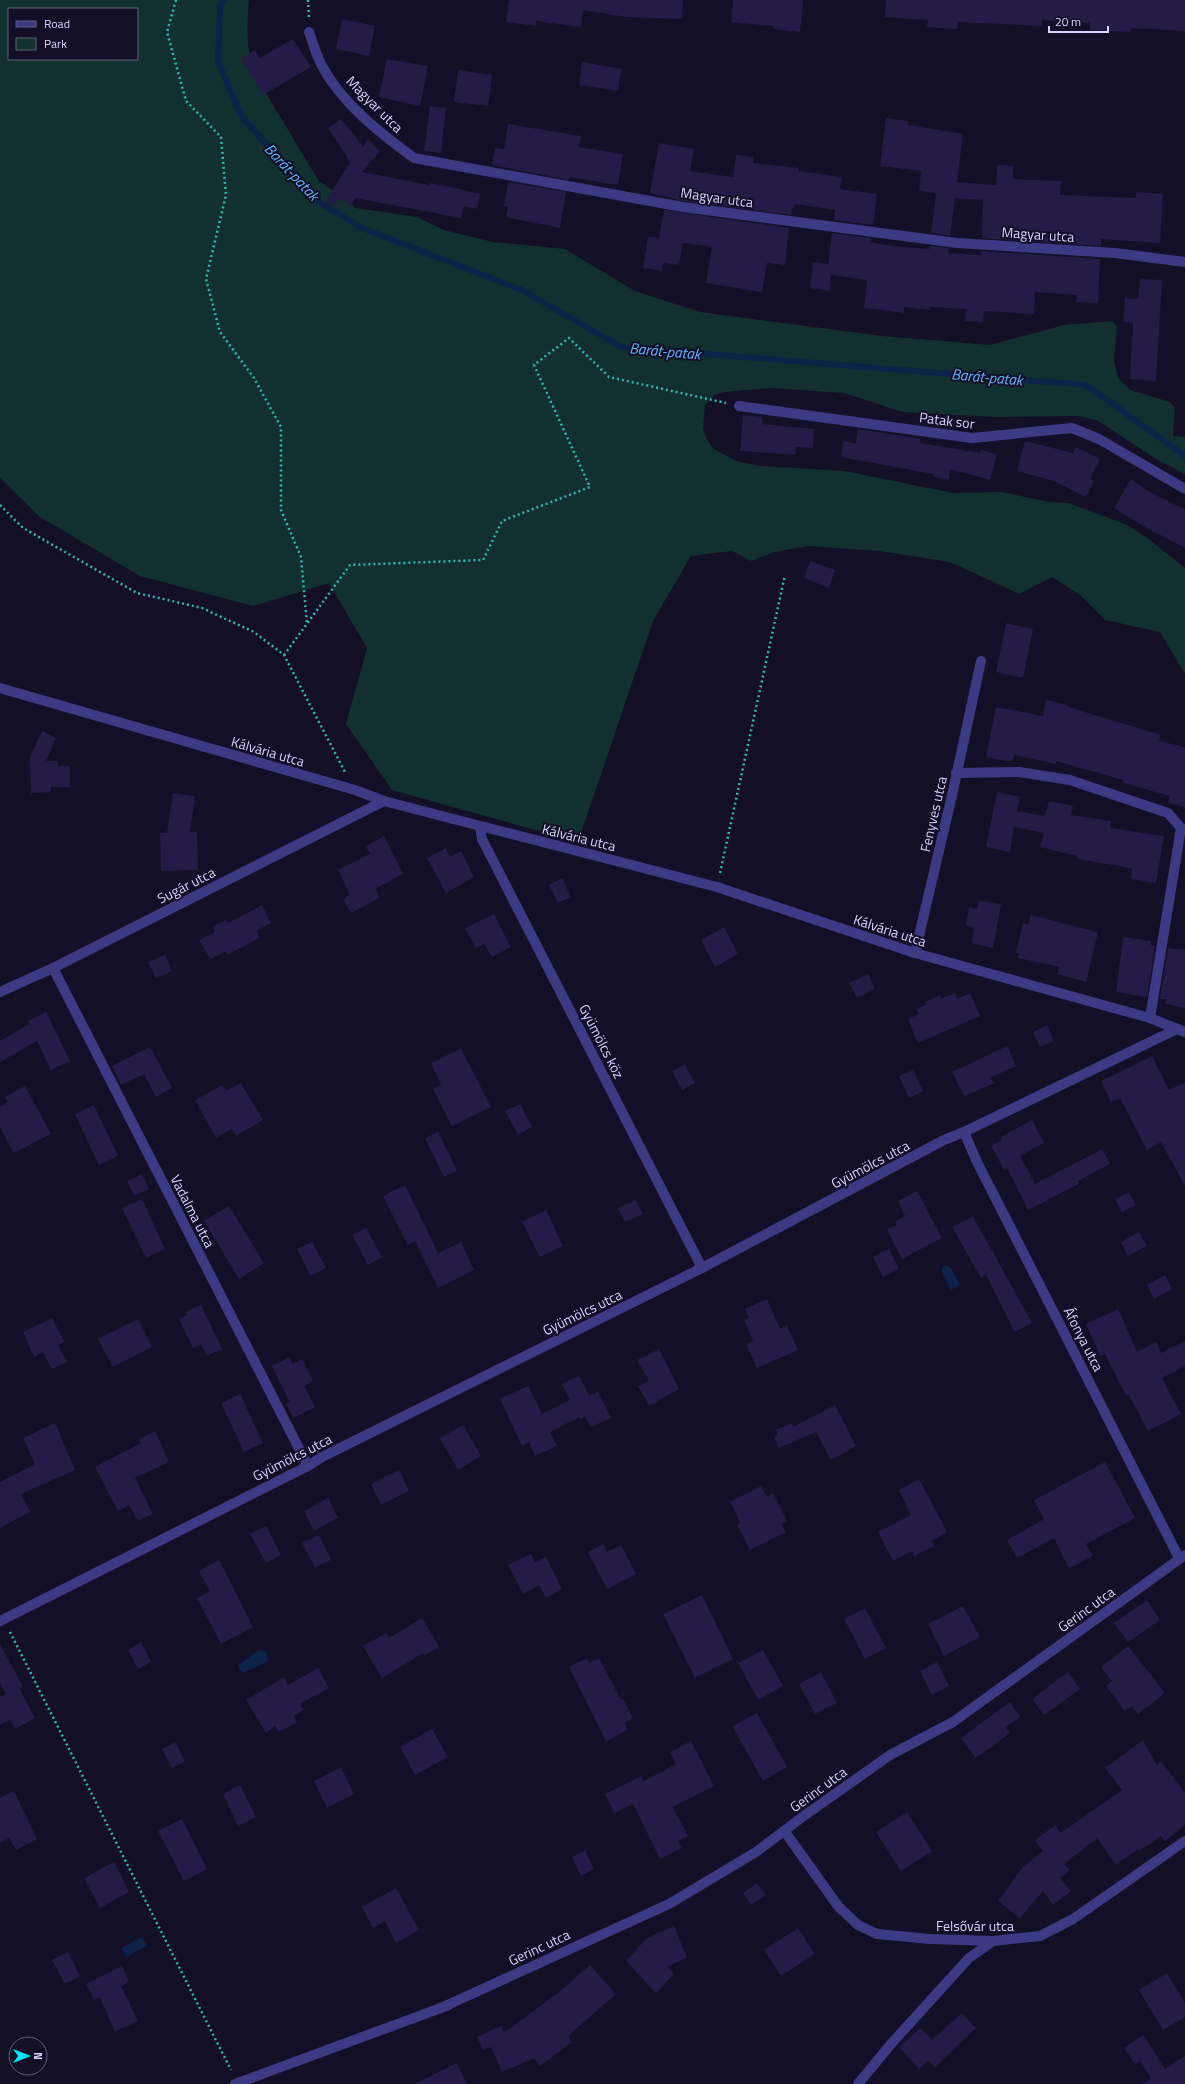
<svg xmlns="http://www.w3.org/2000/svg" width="1185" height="2084" font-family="'Titillium Web',sans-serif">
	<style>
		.green { fill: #12302f; fill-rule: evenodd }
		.water { fill: #0c2248 }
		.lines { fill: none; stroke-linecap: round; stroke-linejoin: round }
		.stream { stroke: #0c2248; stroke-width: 6 }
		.building { fill: #241b47 }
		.path { stroke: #2fb8b0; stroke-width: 2.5; stroke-dasharray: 2 3; stroke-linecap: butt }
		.minor { stroke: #3d3a85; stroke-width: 10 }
		.labels { text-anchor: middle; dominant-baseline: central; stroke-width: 4; stroke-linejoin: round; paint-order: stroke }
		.street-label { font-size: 14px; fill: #d9d4ff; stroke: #130f26 }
		.water-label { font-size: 15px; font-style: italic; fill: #62b6ff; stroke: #130f26 }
	</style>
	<rect width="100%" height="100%" fill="#130f26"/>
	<path class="green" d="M0 0H249C247 29 245 50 257 78L318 180 356 208 417 217 444 230 493 242 565 249 635 291 700 312 882 336 990 345 1064 325 1112 321 1117 326 1114 361 1118 378 1130 390 1170 402 1175 408 1173 436 1185 437V474L1156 459 1098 421 1079 416 994 417 902 412 844 393 771 388 724 392 713 396 705 405 703 429 707 440 714 449 736 461 760 466 844 471 953 493 1002 492 1049 502 1069 503 1125 524 1146 537 1185 568V674L1160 632 1105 620 1080 595 1052 577 1019 594 950 562 879 551 809 546 774 552 751 561 732 551 691 556 653 621 578 842 392 790 346 724 367 648 329 583 253 606 140 576 40 517 0 478ZM9 9H137V59H9Z"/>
	<g class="water">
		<polygon points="946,1265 951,1268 960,1285 951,1290 942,1273 942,1268"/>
		<polygon points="259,1650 266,1651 268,1661 243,1673 240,1671 238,1665"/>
		<polygon points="142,1937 147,1946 126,1957 121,1948"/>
	</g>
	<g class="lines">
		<polyline class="stream" points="223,0 220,9 218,62 242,117 319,202 362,228 522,290 621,347 1086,385 1185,456"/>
	</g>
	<g class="building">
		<polygon points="509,0 683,0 682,19 626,17 583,10 581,27 536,21 536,26 506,22"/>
		<polygon points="733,0 803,0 800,32 773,29 773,26 731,22"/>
		<polygon points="886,0 1185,0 1185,31 1131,28 1131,32 1090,30 1090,23 1042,20 1042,26 958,22 957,29 927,27 928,20 885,17"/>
		<polygon points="342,19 375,26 369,56 336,49"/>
		<polygon points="293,39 311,67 263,95 241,58 255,50 260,58"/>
		<polygon points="387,59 428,66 420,106 379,97"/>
		<polygon points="582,62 621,69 618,91 579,85"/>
		<polygon points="458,70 492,75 488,106 454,102"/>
		<polygon points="430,106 446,108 441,153 424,151"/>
		<polygon points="886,118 908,121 908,125 963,134 957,182 996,185 997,165 1013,166 1013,179 1061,181 1060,195 1136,198 1136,192 1163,194 1160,243 1101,239 1101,246 982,238 983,200 955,198 950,236 931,233 936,193 919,191 921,171 880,166"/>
		<polygon points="341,119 363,146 368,139 380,151 362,172 429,185 430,183 446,186 480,194 477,209 464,206 461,218 355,198 351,206 339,199 333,206 326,201 350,162 328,128"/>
		<polygon points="508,124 581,136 579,147 623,154 618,185 574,178 569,177 569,180 492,165 495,148 504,149"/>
		<polygon points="659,143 694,149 690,171 733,177 736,155 754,157 753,163 799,168 798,171 842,177 840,189 877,194 873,225 834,220 835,210 795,204 794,208 792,208 791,215 684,201 650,193"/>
		<polygon points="508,182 566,192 560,228 506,217 508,207 504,206"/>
		<polygon points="664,210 789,228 785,265 767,263 762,292 706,283 712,247 683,243 679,265 663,263 662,271 643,268 648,237 659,238"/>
		<polygon points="832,233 871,238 871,242 892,246 929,249 930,246 949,248 948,253 981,255 981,251 1100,259 1098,303 1076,302 1077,295 1035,292 1034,314 984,311 983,322 965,321 966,309 930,307 930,310 904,307 904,313 864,308 867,280 831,275 830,291 810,288 813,262 828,264"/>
		<polygon points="1140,279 1162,280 1156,381 1130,379 1133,323 1123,322 1125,298 1138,299"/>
		<polygon points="743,415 762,417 762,424 814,429 813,448 796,447 795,455 740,451"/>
		<polygon points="858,429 921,439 920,443 980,453 981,450 997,454 990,480 950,469 949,480 933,477 933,474 841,457 843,441 856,443"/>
		<polygon points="1025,441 1073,453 1076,447 1100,459 1090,479 1094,481 1086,497 1054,481 1017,471"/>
		<polygon points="1131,479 1148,491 1185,510 1185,548 1147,528 1114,508"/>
		<polygon points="810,561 835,570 829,588 804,578"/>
		<polygon points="1006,623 1033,629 1023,678 996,672"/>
		<polygon points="1046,700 1068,705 1068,707 1161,735 1159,741 1185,747 1185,807 1168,803 1170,796 1123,783 1123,780 1056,761 1056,764 1014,755 1012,762 986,757 996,707 1043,716"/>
		<polygon points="42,731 56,738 46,761 58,761 58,766 70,766 70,787 51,787 51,792 32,793 31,796 30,757"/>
		<polygon points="997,792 1020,797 1017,811 1045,816 1049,801 1073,806 1071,815 1111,821 1110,828 1164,836 1156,883 1131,879 1132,869 1125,867 1077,859 1077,856 1040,847 1044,833 1014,827 1010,852 986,847"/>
		<polygon points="173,793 195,796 190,832 197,832 198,870 161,871 160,833 167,833"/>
		<polygon points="384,836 403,874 375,889 380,898 351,913 343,899 350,895 338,870 370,854 366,846"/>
		<polygon points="446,848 450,857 461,851 474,877 446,893 427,858"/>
		<polygon points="562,878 571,897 558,903 549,885"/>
		<polygon points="979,901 1001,904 993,948 972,943 974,927 966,926 969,907 977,909"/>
		<polygon points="262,905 271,923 256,931 260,938 227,955 226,951 210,959 199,940 215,932 213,927 226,920 228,923"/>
		<polygon points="494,914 511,947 492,957 484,944 476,948 465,928"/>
		<polygon points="1031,915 1098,932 1086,982 1057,974 1059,967 1018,958 1019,954 1016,953 1023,923 1028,925"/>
		<polygon points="724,927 738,954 715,967 701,940"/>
		<polygon points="1123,937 1151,941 1151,945 1155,946 1147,997 1116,992"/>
		<polygon points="1168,948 1185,950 1185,1008 1165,1004 1166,999 1160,999"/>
		<polygon points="165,955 172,971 156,978 148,962"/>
		<polygon points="868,974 875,989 857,998 849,983"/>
		<polygon points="955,993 957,999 970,993 980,1016 918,1043 908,1019 919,1014 916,1009 927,1004 925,1002 940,995 941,999"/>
		<polygon points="46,1012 70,1061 51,1070 37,1041 0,1062 0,1041 29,1024 28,1021"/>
		<polygon points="1047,1025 1054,1041 1040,1047 1033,1032"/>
		<polygon points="1007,1046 1016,1066 990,1078 995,1083 964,1096 952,1072"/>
		<polygon points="150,1047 172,1088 156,1097 144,1074 121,1085 112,1066"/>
		<polygon points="461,1048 491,1107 452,1126 433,1089 441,1085 431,1063"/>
		<polygon points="1152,1056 1169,1090 1185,1082 1185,1186 1161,1142 1147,1150 1120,1098 1111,1102 1101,1081"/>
		<polygon points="685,1064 695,1083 682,1090 672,1071"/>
		<polygon points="913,1070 923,1091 909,1098 899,1076"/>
		<polygon points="241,1083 263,1120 236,1136 232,1129 216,1138 195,1100 222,1085 226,1091"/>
		<polygon points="25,1086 51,1134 14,1153 0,1127 0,1107 8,1102 5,1097"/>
		<polygon points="520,1104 532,1127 518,1135 505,1111"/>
		<polygon points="94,1105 118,1156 99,1165 75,1114"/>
		<polygon points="1032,1120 1044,1143 1020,1156 1035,1184 1102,1149 1110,1164 1078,1181 1079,1184 1028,1210 1007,1168 1004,1170 991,1146 1002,1140 1001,1137"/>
		<polygon points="438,1132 457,1170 444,1177 425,1138"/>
		<polygon points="142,1174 149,1189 134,1196 127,1181"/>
		<polygon points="405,1185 438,1253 461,1242 474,1270 438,1288 415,1241 408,1245 383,1196"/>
		<polygon points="917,1191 942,1238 902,1259 887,1230 897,1225 895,1222 905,1216 898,1201"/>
		<polygon points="1129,1192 1136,1205 1122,1212 1115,1199"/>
		<polygon points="142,1199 165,1249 146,1258 122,1208"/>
		<polygon points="636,1200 643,1214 625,1222 618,1208"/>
		<polygon points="229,1206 264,1263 239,1279 204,1221"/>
		<polygon points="546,1210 563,1246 540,1257 522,1222"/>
		<polygon points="973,1216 1032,1323 1015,1332 986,1275 981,1278 952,1227"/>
		<polygon points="366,1228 382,1257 368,1265 352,1235"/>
		<polygon points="1139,1232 1147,1246 1128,1256 1121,1242"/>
		<polygon points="312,1242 326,1268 311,1276 297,1249"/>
		<polygon points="889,1249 899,1269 883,1277 873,1257"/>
		<polygon points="1165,1275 1172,1289 1154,1299 1147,1285"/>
		<polygon points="767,1299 780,1329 787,1325 798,1350 757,1368 746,1344 753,1341 744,1320 749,1318 745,1309"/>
		<polygon points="201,1305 222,1349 207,1356 201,1344 193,1348 179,1319 187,1315 185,1312"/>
		<polygon points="1118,1309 1137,1352 1156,1342 1161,1353 1185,1341 1185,1366 1162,1378 1181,1414 1148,1431 1129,1395 1126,1396 1105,1354 1100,1356 1086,1324"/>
		<polygon points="52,1318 65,1342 58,1345 67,1362 52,1369 43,1352 34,1357 23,1332"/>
		<polygon points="138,1319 152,1347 113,1367 98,1339"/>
		<polygon points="659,1349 679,1389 649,1406 638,1386 649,1381 637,1360"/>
		<polygon points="289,1357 293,1364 302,1359 313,1381 304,1386 315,1407 293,1418 286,1404 290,1402 272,1366"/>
		<polygon points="579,1376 589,1396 598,1392 611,1418 591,1427 585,1416 580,1419 579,1417 550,1432 557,1446 535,1456 529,1442 522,1446 500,1399 528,1386 542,1414 570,1400 562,1384"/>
		<polygon points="240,1394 263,1443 244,1452 221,1403"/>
		<polygon points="835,1405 856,1446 831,1460 816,1432 779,1448 774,1437 778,1435 776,1430 792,1423 793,1427"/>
		<polygon points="55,1423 75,1470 21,1494 30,1512 0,1528 0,1482 35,1464 23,1438"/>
		<polygon points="463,1425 481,1456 458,1470 440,1438"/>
		<polygon points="155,1431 169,1462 135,1478 153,1514 138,1521 129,1505 118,1511 95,1467 141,1443 139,1439"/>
		<polygon points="1105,1462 1135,1518 1086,1544 1093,1556 1069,1568 1054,1538 1017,1558 1007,1540 1044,1519 1034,1500"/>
		<polygon points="399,1470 409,1491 381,1505 371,1484"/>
		<polygon points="919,1479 947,1532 932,1541 934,1546 914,1556 912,1551 893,1561 878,1532 911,1515 899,1490"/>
		<polygon points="761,1486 767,1497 773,1493 787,1521 781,1524 786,1532 750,1550 737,1525 740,1522 730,1502"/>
		<polygon points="328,1498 338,1518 314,1531 304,1511"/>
		<polygon points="266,1526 281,1555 266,1563 250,1534"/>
		<polygon points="319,1535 331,1560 315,1568 302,1543"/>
		<polygon points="604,1544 607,1552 621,1545 636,1574 607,1589 588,1552"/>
		<polygon points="531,1554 535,1562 546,1557 562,1589 546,1598 539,1585 523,1594 508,1565"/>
		<polygon points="219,1560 253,1627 221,1644 197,1598 210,1591 199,1571"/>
		<polygon points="702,1595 733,1659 695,1678 663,1614"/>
		<polygon points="1147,1600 1160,1620 1128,1642 1114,1623"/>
		<polygon points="963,1606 980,1637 944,1656 928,1624"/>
		<polygon points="865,1608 886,1648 865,1659 844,1619"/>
		<polygon points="422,1618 439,1647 424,1656 423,1653 382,1678 363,1646 386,1633 389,1638"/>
		<polygon points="141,1642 151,1662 138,1669 128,1650"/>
		<polygon points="0,1644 23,1687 19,1688 35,1718 15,1729 10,1720 0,1725 0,1697 6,1694 0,1683"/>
		<polygon points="1128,1646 1165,1693 1138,1714 1132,1706 1125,1711 1106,1686 1112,1681 1101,1667"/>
		<polygon points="763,1650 783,1686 758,1700 738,1663"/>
		<polygon points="587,1658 589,1663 599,1658 621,1700 623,1699 633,1718 624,1723 628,1730 606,1741 569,1667"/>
		<polygon points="937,1662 949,1686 932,1695 920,1671"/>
		<polygon points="318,1668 329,1688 300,1704 304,1710 294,1716 297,1722 279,1732 275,1726 266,1733 246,1700 284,1677 288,1685"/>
		<polygon points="821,1672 837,1703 815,1714 799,1684"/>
		<polygon points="1068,1672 1080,1689 1044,1715 1032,1699"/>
		<polygon points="1010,1702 1020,1717 1006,1727 1010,1733 976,1758 961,1738"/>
		<polygon points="757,1713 787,1767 763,1781 732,1726"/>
		<polygon points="432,1729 448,1757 415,1775 400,1747"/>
		<polygon points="1143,1740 1157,1765 1161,1761 1185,1793 1185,1825 1165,1841 1161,1836 1139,1851 1138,1849 1116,1865 1097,1838 1064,1864 1070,1870 1060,1878 1071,1891 1053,1905 1043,1891 1020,1918 998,1901 1023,1867 1043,1851 1035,1840 1055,1825 1061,1833 1122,1790 1105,1768"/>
		<polygon points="691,1741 714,1786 673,1807 688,1836 678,1841 682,1848 660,1859 633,1804 614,1813 605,1794 641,1776 644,1781 676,1764 670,1752"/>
		<polygon points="175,1742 185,1761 172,1768 162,1749"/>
		<polygon points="341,1767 354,1794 327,1808 314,1781"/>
		<polygon points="240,1785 256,1817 238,1826 223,1794"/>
		<polygon points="14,1791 37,1839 16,1850 9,1838 0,1843 0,1798"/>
		<polygon points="907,1812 932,1851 901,1871 876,1832"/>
		<polygon points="182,1819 207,1869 184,1881 158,1831"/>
		<polygon points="585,1850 594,1869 581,1876 572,1857"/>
		<polygon points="114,1862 129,1892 100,1908 84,1878"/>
		<polygon points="757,1883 766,1895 751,1905 743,1893"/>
		<polygon points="396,1888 419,1930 396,1943 385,1921 373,1928 362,1907"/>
		<polygon points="674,1926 687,1957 667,1967 674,1974 656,1993 626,1961 647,1938"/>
		<polygon points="798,1928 815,1954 781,1976 764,1950"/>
		<polygon points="68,1952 80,1976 65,1984 52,1960"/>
		<polygon points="590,1965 616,1994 568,2036 572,2042 540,2066 534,2058 502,2072 491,2047 483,2050 477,2037 501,2026 504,2033 559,1992"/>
		<polygon points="122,1966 129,1982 121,1986 138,2021 115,2032 100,1997 94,2000 86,1984"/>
		<polygon points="1167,1973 1185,2003 1185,2017 1163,2030 1139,1990"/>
		<polygon points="962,2013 976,2028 935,2067 928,2060 919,2069 899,2047 920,2028 932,2040"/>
		<polygon points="1143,2035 1165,2069 1185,2056 1185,2084 1143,2084 1151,2078 1140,2061 1135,2064 1124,2048"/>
		<polygon points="457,2063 467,2084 415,2084"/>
	</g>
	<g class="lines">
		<g class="path">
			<polyline points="176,0 167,32 186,101 221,137 226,195 206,279 220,332 254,378 281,427 281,510 301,557 307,624"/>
			<polyline points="308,0 309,18"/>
			<polyline points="0,505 23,528 137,593 202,608 254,632 284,655 345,772"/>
			<polyline points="284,655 350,565 483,560 502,521 590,487 534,365 569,338 609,377 726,403"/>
			<polyline points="720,873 785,575"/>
			<polyline points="10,1632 231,2070"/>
		</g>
		<g class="minor">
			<path d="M309 32C313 43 316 54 321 64 341 103 380 133 414 158L683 207 957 243 1115 253 1185 262"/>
			<polyline points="739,406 972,438 1072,428 1099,439 1185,489"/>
			<polyline points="0,688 355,790 384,801 717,887 915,953 1150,1018 1185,1032"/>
			<polyline points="956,773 1019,772 1070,780 1168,813 1181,828 1185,829"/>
			<polyline points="480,827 482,839 702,1268"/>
			<polyline points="915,953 953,791 981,661"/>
			<polyline points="53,968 308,1466"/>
			<polyline points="0,992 53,968 384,801"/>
			<polyline points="1150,1018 1181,828"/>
			<polyline points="964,1132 977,1162 1179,1558"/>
			<polyline points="0,1621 308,1466 322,1457 702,1268 944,1140 964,1132 1177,1029"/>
			<polyline points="785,1832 838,1906 858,1925 877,1934 930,1939 993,1941 1040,1936 1073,1919 1185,1841"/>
			<polyline points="443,2007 669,1904 756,1852 801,1818 890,1755 953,1722 1185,1555"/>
			<polyline points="235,2084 449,2005"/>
			<polyline points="858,2084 891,2044 969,1958 993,1941"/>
		</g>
	</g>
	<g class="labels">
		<g class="street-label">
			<text transform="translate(375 104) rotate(45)">Magyar utca</text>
			<text transform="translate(717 197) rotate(8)">Magyar utca</text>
			<text transform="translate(1038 234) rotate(4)">Magyar utca</text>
			<text transform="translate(947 420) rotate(7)">Patak sor</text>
			<text transform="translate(268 751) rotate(16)">Kálvária utca</text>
			<text transform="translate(933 814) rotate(-77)">Fenyves utca</text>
			<text transform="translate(579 837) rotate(14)">Kálvária utca</text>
			<text transform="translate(186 885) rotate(-27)">Sugár utca</text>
			<text transform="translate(890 930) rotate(18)">Kálvária utca</text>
			<text transform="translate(602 1041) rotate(63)">Gyümölcs köz</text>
			<text transform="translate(870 1164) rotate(-28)">Gyümölcs utca</text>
			<text transform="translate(193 1211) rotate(63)">Vadalma utca</text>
			<text transform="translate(582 1312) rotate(-26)">Gyümölcs utca</text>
			<text transform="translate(1084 1339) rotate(63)">Áfonya utca</text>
			<text transform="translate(292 1457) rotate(-27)">Gyümölcs utca</text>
			<text transform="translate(1086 1609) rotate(-36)">Gerinc utca</text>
			<text transform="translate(818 1789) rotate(-36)">Gerinc utca</text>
			<text x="975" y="1925">Felsővár utca</text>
			<text transform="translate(539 1947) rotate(-25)">Gerinc utca</text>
		</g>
		<g class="water-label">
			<text transform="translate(292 172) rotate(47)">Barát-patak</text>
			<text transform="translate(665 351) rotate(5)">Barát-patak</text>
			<text transform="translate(987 377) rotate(5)">Barát-patak</text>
		</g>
	</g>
	<rect x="8" y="8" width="130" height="52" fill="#130f26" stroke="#625e7d"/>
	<rect x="16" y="21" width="20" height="6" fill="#3d3a85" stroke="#625e7d"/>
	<text x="44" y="28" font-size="12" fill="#d9d4ff">Road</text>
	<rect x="16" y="38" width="20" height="12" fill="#12302f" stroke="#625e7d"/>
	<text x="44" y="48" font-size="12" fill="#d9d4ff">Park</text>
	<g transform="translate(28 2056) rotate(90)"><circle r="19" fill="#130f26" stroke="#625e7d"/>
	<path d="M0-3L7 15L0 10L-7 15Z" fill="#00e5ff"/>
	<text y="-6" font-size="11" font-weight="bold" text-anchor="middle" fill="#d9d4ff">N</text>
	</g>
	<path d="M1049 26v6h59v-6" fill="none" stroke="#d9d4ff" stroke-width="2"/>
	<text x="1055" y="26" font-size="12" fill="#d9d4ff" stroke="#130f26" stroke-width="3" paint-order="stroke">20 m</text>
</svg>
